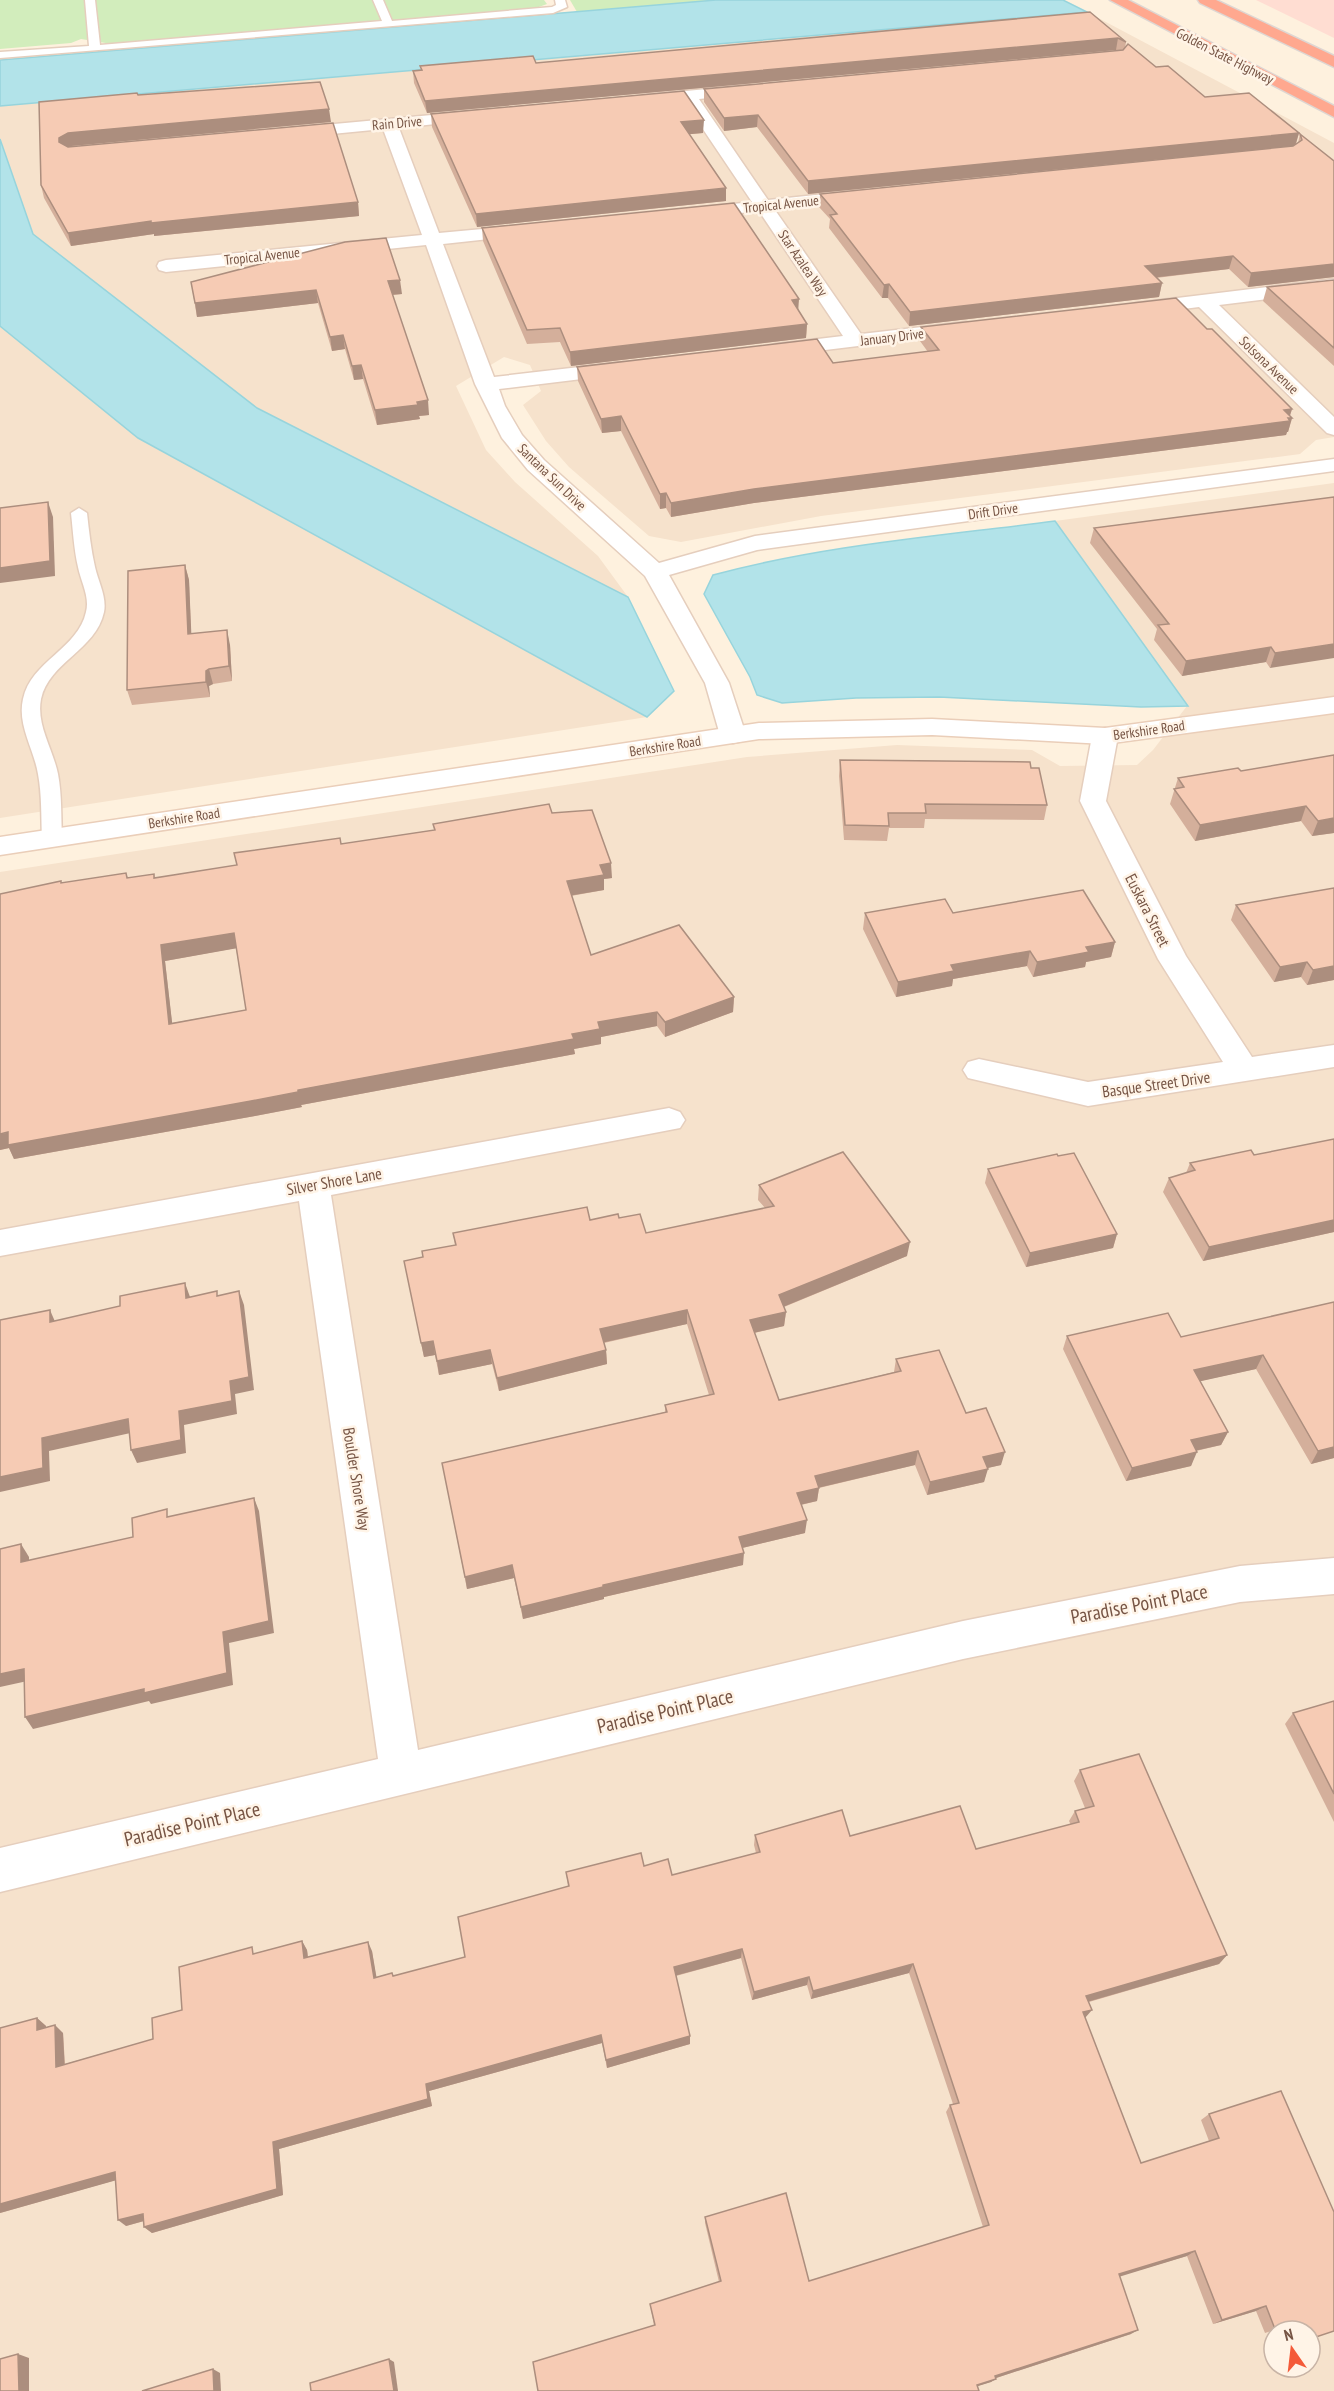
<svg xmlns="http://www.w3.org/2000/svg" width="1334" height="2391" font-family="'PT Sans Narrow',sans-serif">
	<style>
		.residential { fill: #f6e2cc; fill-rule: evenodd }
		.commercial { fill: #ffddd2 }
		.green { fill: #d2edbc }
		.water { fill: #b2e3e9; stroke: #97d4dc; stroke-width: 1.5 }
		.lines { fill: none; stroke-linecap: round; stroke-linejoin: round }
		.lane-casing { stroke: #e5cebd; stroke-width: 3 }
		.street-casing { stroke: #e5cebd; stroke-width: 3 }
		.secondary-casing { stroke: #eaceb9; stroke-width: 3 }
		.highway-casing { stroke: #ded6d2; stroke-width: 3 }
		.lane { fill: #fff; fill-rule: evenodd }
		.street { fill: #fff; fill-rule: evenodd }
		.secondary { fill: #fff; fill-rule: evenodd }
		.highway { fill: #ffa88f; fill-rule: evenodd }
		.wall { fill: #d4af9b; fill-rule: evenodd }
		.shaded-wall { fill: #ac8e7e }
		.building { fill: #f6cbb4; stroke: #ac8e7e; stroke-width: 1.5; fill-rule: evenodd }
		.labels { text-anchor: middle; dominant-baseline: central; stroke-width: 5; stroke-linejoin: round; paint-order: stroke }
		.far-street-label { font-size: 14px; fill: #765444; stroke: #fff4e7 }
		.street-label { font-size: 16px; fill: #765444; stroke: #fff4e7 }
		.near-street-label { font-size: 20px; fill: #765444; stroke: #fff4e7 }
	</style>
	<rect width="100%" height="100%" fill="#fef1de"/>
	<g class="residential">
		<polygon points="1087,12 1334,143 1334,437 1316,440 1300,454 821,516 681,542 649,536 569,467 546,441 523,405 541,391 530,365 504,357 456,386 486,450 515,482 598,556 628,597 257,408 32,234 0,138 0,106"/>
		<polygon points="0,326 138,438 647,717 0,818"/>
		<path d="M1334 483V2391H0V872L747 757 897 745 1032 750 1060 766 1137 765 1153 750 1187 706 1055 521ZM1274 2331H1310V2367H1274Z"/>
	</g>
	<polygon class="commercial" points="1256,0 1334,0 1334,38"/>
	<g class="green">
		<polygon points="0,0 544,0 547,4 536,8 112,44 81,39 71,43 0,49"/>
		<polygon points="570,0 716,0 577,12"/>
	</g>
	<g class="water">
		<polygon points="716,0 1063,0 1087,12 0,106 0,60"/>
		<polygon points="0,139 33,234 257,408 628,597 674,691 647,717 138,438 0,326"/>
		<path d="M1055 521 1188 706 1141 707 939 697 856 698 782 703 757 695 750 677 704 594 713 575C824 545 941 536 1055 521Z"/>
	</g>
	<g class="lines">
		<g class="lane-casing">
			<g id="lane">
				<polygon points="85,0 95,0 100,45 382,21 373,0 383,0 392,21 552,7 556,5 555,0 565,0 567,7 553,13 0,58 0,52 89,46"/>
				<path d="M79 508 87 513C89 531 91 550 95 567 98 581 107 597 104 612 96 650 49 662 41 699 36 725 53 749 58 774 62 795 61 817 62 838L59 843 52 844 45 843 42 838C41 817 42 795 38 774 34 749 17 725 23 699 31 661 78 649 86 612 90 597 81 582 78 567 74 550 73 531 71 513Z"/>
			</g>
		</g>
		<g class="street-casing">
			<g id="street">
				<polygon points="750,85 758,90 756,93 699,99 768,200 863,190 869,191 872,195 869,199 863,200 775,210 861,334 966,322 973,324 976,328 973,332 776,356 769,354 766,350 769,346 776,344 843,336 759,211 694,218 688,217 685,213 688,209 694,208 752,202 684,101 643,105 635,100 643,95"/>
				<polygon points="475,111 483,116 481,119 399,128 439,233 526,225 532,226 535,230 532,234 526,235 443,244 494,377 623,362 630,364 633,368 630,372 623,374 499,389 505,406 522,435 544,460 659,563 755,536 1334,459 1334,471 757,550 669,575 729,683 746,735 742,741 733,743 724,741 720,735 705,683 645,576 528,470 502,438 475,384 426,245 166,272 159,270 157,266 159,262 166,260 422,235 383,129 291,138 283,133 291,128"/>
				<polygon points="1334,279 1334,291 1219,305 1334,417 1334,435 1327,433 1199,307 1136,315 1129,313 1126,309 1129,305 1136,303"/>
				<polygon points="1105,728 1114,730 1118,736 1106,801 1186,956 1252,1057 1334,1045 1334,1067 1088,1106 968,1078 963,1070 968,1062 979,1059 1088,1082 1223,1062 1158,959 1080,801 1092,736 1096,730"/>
				<polygon points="669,1108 680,1112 685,1120 680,1128 331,1195 418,1750 963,1621 1240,1566 1334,1558 1334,1594 1240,1602 963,1659 0,1892 0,1848 378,1759 299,1201 0,1256 0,1230"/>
			</g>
		</g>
		<g class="secondary-casing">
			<polygon id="secondary" points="1334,697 1334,713 1105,744 932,735 759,739 0,855 0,837 759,723 932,719 1105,728"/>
		</g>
		<g class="highway-casing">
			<g id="highway">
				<polygon points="1110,0 1128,0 1334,106 1334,117"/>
				<polygon points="1198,0 1216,0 1334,56 1334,67 1200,3"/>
			</g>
		</g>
		<use href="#lane" class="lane"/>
		<use href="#street" class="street"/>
		<use href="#secondary" class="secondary"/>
		<use href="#highway" class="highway"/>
	</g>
	<g class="wall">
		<polygon points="1090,12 1126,42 1125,48 1156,67 1205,97 1299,133 1296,144 1298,143 1300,134 1334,161 1334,277 1248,287 1229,269 1156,278 1162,283 1159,297 909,326 888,298 882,298 829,228 830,219 819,207 820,194 1293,146 808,194 757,127 724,131 704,102 704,89 1117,51 1116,50 427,113 414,83 413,71 421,70 420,66 536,63"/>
		<polygon points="138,95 331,122 71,146 68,147 358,202 359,216 154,236 154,234 71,246 44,198 41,185 39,102"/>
		<polygon points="431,114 703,133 689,134 726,188 726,201 477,227 432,127"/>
		<polygon points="482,228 798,310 807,324 806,338 571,366 560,342 527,344 483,241"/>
		<polygon points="1334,280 1334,366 1263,301 1267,287"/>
		<polygon points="191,282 402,294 392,295 429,415 419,416 420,419 377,425 363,379 354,380 345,349 332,351 318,303 197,317"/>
		<polygon points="921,327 1207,329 1292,409 1290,416 1292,418 1288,432 1287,432 1286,435 754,503 671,517 666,508 660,509 621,431 602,433 578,381 577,367 833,363 928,352 920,341"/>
		<polygon points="1334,497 1270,668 1266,662 1182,676 1154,640 1157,629 1090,543 1094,528"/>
		<polygon points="185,565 189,580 191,633 230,645 232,681 213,684 209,686 210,697 132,705 127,690"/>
		<polygon points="1334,755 1334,833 1312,836 1301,821 1195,841 1170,804 1178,778 1241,771"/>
		<polygon points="840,760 1031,768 1047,805 1044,820 925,819 924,828 889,828 887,841 844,840 839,776"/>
		<path d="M552 813 612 878 604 879V890L571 896 591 955 734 997 733 1012 665 1037 657 1026 601 1037V1044L574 1049 575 1054 301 1105 302 1107 255 1116 14 1159 9 1148 0 1150V894L126 873 128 878 154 874 155 878 237 865 341 844 434 830 433 824ZM236 948 246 1010 172 1023 165 961Z"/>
		<polygon points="1334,888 1334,980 1307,985 1301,977 1274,982 1231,920 1236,905"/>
		<polygon points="865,913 953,913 1115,942 1111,957 1086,962 1085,967 1033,977 1027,966 953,979 952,986 896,997 863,929"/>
		<polygon points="1334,1139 1334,1232 1203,1261 1163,1192 1169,1178 1186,1173 1190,1163 1254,1155"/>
		<polygon points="988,1169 1117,1234 1113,1248 1026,1267 985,1183"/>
		<polygon points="759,1185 907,1256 784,1307 786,1312 784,1326 754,1333 779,1400 894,1372 896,1359 966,1413 1001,1465 987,1468 984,1482 927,1495 915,1465 819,1488 817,1501 801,1505 805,1533 742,1548 743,1565 604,1597 604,1599 523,1619 514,1578 467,1589 442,1463 665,1412 665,1405 709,1395 687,1324 604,1343 606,1350 607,1364 499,1391 492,1364 439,1375 435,1355 424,1357 404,1261 423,1257 455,1245 453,1233 590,1220 619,1218 646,1233 765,1208 758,1200"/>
		<polygon points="1334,1302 1334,1458 1311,1464 1256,1369 1200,1381 1228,1432 1221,1445 1196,1451 1191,1466 1126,1481 1063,1349 1067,1336 1181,1337"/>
		<polygon points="1334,1701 1334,1822 1285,1724 1293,1713"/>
		<polygon points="1080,1770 1227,1955 1219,1964 1089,2002 1085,2018 1141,2163 1209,2141 1201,2120 1209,2114 1310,2331 1279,2331 1278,2329 1265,2333 1256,2311 1213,2324 1187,2256 1119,2276 1131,2334 996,2378 991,2382 977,2386 654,2325 650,2304 719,2282 705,2223 705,2217 809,2281 983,2227 946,2112 950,2105 953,2104 909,1973 811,1999 807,1985 752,2000 741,1958 676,1976 690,2044 607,2068 602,2043 429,2091 432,2106 279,2149 283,2195 152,2233 144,2227 144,2221 126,2226 116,2180 0,2213 0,2028 37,2018 46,2026 46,2027 63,2033 65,2064 153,2039 182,2010 256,1953 302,1941 307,1950 308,1957 372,1951 376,1977 394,1976 465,1957 568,1886 566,1872 644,1866 672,1875 756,1853 754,1845 755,1835 850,1836 976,1849 1071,1825 1069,1821 1075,1811 1085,1808 1074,1781"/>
	</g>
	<g class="shaded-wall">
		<polygon points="1118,38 1116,50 427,113 425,101"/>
		<polygon points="329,109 331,122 71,146 62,151 59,142 59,138 68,133"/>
		<polygon points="758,115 757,127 724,131 724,118"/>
		<polygon points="704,120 703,133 681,135 681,122"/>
		<polygon points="1299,133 1295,146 808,194 808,181"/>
		<polygon points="726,188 726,201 477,227 476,214"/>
		<polygon points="358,202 359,216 154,236 154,234 71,246 68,233 151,221"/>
		<polygon points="1233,256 1229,269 1142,279 1145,266"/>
		<polygon points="1334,264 1334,277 1248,287 1251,273"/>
		<polygon points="400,280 402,294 390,295 388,281"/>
		<polygon points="1162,283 1159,297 909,326 910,312"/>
		<polygon points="889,284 888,298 882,298 884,285"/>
		<polygon points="316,290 318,303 197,317 195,303"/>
		<polygon points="799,299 798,313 792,300"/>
		<polygon points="807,324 806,338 571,366 570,352"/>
		<polygon points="343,335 345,349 332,351 330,337"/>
		<polygon points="361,365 363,379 354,380 352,366"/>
		<polygon points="428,400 429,415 419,416 420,419 377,425 375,410 417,402"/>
		<polygon points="1292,409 1289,418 1292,418 1288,432 1287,432 1286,435 754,503 671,517 671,503 754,489"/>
		<polygon points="621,416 621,431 602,433 601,419"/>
		<polygon points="666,493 666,508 660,509 660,494"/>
		<polygon points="48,502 53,517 55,576 0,583 0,568"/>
		<polygon points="185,565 189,580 192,649 188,634"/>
		<polygon points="227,630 230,645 232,681 229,666"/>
		<polygon points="1334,644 1334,658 1270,668 1275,653"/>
		<polygon points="1271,647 1266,662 1182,676 1186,661"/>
		<polygon points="209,669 213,684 209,686 210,697 206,682 206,671"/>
		<polygon points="1306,806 1301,821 1195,841 1200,825"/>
		<polygon points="1334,818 1334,833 1312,836 1318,821"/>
		<polygon points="611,863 612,878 604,879 604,890 568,896 567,881 600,865"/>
		<polygon points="234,933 238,948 165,961 174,1039 169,1024 161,945"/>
		<polygon points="1115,942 1111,957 1086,962 1085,967 1033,977 1037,962 1086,947"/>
		<polygon points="1030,951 1027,966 953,979 952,986 896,997 898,982 951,965"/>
		<polygon points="1307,962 1301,977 1274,982 1280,967"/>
		<polygon points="1334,966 1334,980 1307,985 1313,970"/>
		<polygon points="734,997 733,1012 665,1037 665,1022"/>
		<polygon points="657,1012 657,1026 601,1037 601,1044 574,1049 575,1054 301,1105 302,1107 255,1116 14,1159 9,1148 0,1150 0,1134 298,1090 572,1034 598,1022"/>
		<polygon points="1334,1220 1334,1232 1203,1261 1209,1247"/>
		<polygon points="1117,1234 1113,1248 1026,1267 1030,1253"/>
		<polygon points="910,1242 907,1256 778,1309 779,1295"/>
		<polygon points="185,1283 190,1297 186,1298"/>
		<polygon points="239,1291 244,1305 254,1390 235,1394 237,1414 184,1425 186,1453 137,1463 131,1450 179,1411 230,1381"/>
		<polygon points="50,1310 56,1324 50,1322"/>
		<polygon points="687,1310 687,1324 601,1343 600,1329"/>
		<polygon points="786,1312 784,1326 749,1334 750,1320"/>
		<polygon points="433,1341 435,1355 424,1357 421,1343"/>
		<polygon points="490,1350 492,1364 439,1375 437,1361"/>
		<polygon points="606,1350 607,1364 499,1391 497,1378"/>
		<polygon points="1263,1355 1256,1369 1188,1384 1194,1370"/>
		<polygon points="128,1419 135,1432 49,1451 50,1481 0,1492 0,1477 42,1438"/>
		<polygon points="1228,1432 1221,1445 1185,1453 1191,1440"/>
		<polygon points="1334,1447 1334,1458 1311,1464 1318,1451"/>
		<polygon points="918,1451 915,1465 813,1489 815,1476"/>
		<polygon points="1005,1452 1001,1465 979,1470 983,1457"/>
		<polygon points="1197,1452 1191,1466 1126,1481 1132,1468"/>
		<polygon points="988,1469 984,1482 927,1495 930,1482"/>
		<polygon points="819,1488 817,1501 795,1506 797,1493"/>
		<polygon points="254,1498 259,1511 274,1633 229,1643 233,1685 151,1704 149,1701 33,1729 25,1717 144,1689 223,1632"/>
		<polygon points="807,1520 805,1533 738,1549 739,1537"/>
		<polygon points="21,1544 29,1557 29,1574 21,1562"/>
		<polygon points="744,1553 743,1565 604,1597 604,1599 523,1619 521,1607 603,1585"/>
		<polygon points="512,1565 514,1578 467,1589 465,1577"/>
		<polygon points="24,1669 32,1680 0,1687 0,1674"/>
		<polygon points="302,1941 307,1950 309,1967 304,1958"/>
		<polygon points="368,1942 372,1951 378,1986 374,1978"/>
		<polygon points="742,1949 741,1958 674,1976 674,1967"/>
		<polygon points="1227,1955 1219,1964 1080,2004 1086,1996"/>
		<polygon points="913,1964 909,1973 811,1999 813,1991"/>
		<polygon points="809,1977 807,1985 752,2000 754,1992"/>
		<polygon points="1092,2010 1085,2018 1083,2012"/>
		<polygon points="37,2018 46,2026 46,2038 37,2030"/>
		<polygon points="55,2025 63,2033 65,2074 56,2067"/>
		<polygon points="601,2035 602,2043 429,2091 432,2106 279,2149 283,2195 152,2233 144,2227 273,2142 426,2084"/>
		<polygon points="690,2036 690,2044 607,2068 606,2060"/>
		<polygon points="115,2172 124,2178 0,2213 0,2204"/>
		<polygon points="143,2214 151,2219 126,2226 118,2220"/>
		<polygon points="1195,2251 1187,2256 1112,2279 1119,2274"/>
		<polygon points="1266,2306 1256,2311 1213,2324 1222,2320"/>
		<polygon points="1138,2330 1131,2334 990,2380 995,2376"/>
		<polygon points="18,2354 29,2358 29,2391 19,2391"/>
		<polygon points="389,2359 394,2362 398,2391 394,2391"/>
		<polygon points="213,2369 220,2373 221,2391 214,2391"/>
		<polygon points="996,2379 991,2382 972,2388 977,2385"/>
	</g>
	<g class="building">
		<polygon points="1090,12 1126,42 1118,38 425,101 413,71 422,70 420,66 533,56 536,63"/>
		<polygon points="1128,44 1156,67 1168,66 1205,97 1249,93 1299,133 808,181 758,115 724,118 704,89 1123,50"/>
		<polygon points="320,82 329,109 68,133 59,138 59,142 68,147 333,123 358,202 151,223 151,221 68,233 41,185 39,102 137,93 138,95"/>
		<polygon points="684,91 704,120 681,122 726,188 476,214 431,114"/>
		<polygon points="1300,134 1334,161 1334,264 1251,273 1233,256 1145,266 1162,283 910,312 889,284 884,285 830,215 837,214 820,194 1293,146 1302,140"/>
		<polygon points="734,203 799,299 792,300 807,324 570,352 560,328 527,330 482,228"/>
		<polygon points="386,238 400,280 388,281 428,400 417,402 418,405 375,410 361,365 352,366 343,335 330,337 316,290 195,303 191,282 345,242"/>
		<polygon points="1334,280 1334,348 1267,287"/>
		<polygon points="1176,298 1207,329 1212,329 1292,409 1284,410 1292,418 1288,418 1290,421 754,489 671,503 666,493 660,494 621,416 601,419 577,367 817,339 833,363 939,350 921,327"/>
		<polygon points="1334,497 1334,644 1275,653 1271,647 1186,661 1158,625 1169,624 1094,528"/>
		<polygon points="48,502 50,561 0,568 0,508"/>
		<polygon points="185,565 188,634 227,630 229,666 209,669 206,671 206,682 127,690 128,571"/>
		<polygon points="1334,755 1334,818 1318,821 1306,806 1200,825 1174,789 1184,787 1178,778 1238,768 1241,771"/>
		<polygon points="840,760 1030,762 1031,768 1039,768 1047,805 925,804 926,813 888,813 889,826 845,825"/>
		<path d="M549 804 552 813 592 810 611 863 600 865 604 875 567 881 591 955 679 925 734 997 665 1022 657 1012 598 1022 600 1029 572 1034 574 1039 298 1090V1092L251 1101 8 1145V1132L0 1134V894L61 881V883L126 873 127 878 154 874V878L237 865 234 853 340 838 341 844 435 830 433 824ZM234 933 246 1010 169 1024 161 945Z"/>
		<polygon points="1334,888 1334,966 1313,970 1307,962 1280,967 1236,905"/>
		<polygon points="1083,890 1115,942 1086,947 1089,952 1037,962 1030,951 951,965 954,971 898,982 865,913 945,899 953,913"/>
		<polygon points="1334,1139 1334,1220 1209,1247 1169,1178 1195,1170 1190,1163 1251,1150 1254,1155"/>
		<polygon points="843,1152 910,1242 779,1295 786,1312 750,1320 779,1400 901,1371 896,1359 939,1350 966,1413 986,1408 1005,1452 983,1457 988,1469 930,1482 918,1451 815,1476 819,1488 797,1493 807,1520 739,1537 744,1553 603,1585 603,1587 521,1607 512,1565 465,1577 442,1463 667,1412 665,1405 714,1394 687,1310 600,1329 606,1350 497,1378 490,1350 437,1361 433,1341 421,1343 404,1261 423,1257 422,1251 456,1245 453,1233 587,1207 590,1220 618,1214 619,1218 640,1214 646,1233 774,1206 759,1185"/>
		<polygon points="1074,1153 1117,1234 1030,1253 988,1169 1057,1154 1058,1156"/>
		<polygon points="185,1283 186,1298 217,1291 217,1296 239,1291 249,1377 230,1381 232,1401 179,1411 181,1440 131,1450 128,1419 42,1438 43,1468 0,1477 0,1320 50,1310 50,1322 120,1306 120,1296"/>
		<polygon points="1334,1302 1334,1447 1318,1451 1263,1355 1194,1370 1228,1432 1191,1440 1197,1452 1132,1468 1067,1336 1168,1313 1181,1337"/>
		<polygon points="254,1498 269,1621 223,1632 227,1673 144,1693 144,1689 25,1717 24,1669 0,1674 0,1549 21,1544 21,1562 133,1537 132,1518 167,1509 167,1517"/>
		<polygon points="1334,1701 1334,1794 1293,1713"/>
		<polygon points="1139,1754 1227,1955 1086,1996 1092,2010 1083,2012 1141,2163 1219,2138 1209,2114 1281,2091 1334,2212 1334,2331 1310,2339 1310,2331 1290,2331 1288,2325 1275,2329 1266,2306 1222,2320 1195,2251 1119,2274 1138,2330 995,2376 996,2379 977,2385 979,2391 538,2391 533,2362 655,2325 650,2304 721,2281 705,2217 786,2193 809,2281 989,2225 950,2105 959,2103 913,1964 813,1991 809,1977 754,1992 742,1949 674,1967 690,2036 606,2060 601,2035 426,2084 428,2099 273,2142 277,2189 144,2227 143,2214 118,2220 115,2172 0,2204 0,2028 37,2018 37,2030 55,2025 56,2067 153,2039 152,2018 182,2010 179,1967 252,1947 253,1954 302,1941 304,1958 368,1942 374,1978 392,1973 393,1976 465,1957 458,1917 569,1886 566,1872 641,1853 644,1866 668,1859 672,1875 760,1852 755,1835 842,1810 850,1836 960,1806 976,1849 1079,1822 1075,1811 1094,1806 1080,1770"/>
		<polygon points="18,2354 19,2391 0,2391 0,2359"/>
		<polygon points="389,2359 394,2391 311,2391 310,2383"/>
		<polygon points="213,2369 214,2391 142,2391"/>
	</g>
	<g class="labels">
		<g class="far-street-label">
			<text transform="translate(1225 56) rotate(27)">Golden State Highway</text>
			<text transform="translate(397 123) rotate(-5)">Rain Drive</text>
			<text transform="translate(781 204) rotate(-6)">Tropical Avenue</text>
			<text transform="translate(262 256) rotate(-6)">Tropical Avenue</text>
			<text transform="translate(803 263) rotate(56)">Star Azalea Way</text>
			<text transform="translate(892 337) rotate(-7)">January Drive</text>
			<text transform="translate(1269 365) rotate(44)">Solsona Avenue</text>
			<text transform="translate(552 477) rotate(44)">Santana Sun Drive</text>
			<text transform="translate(993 511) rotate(-8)">Drift Drive</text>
			<text transform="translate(1149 730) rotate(-8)">Berkshire Road</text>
			<text transform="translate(665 746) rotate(-9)">Berkshire Road</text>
			<text transform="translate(184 818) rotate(-9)">Berkshire Road</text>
		</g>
		<g class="street-label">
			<text transform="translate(1148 910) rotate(63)">Euskara Street</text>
			<text transform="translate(1156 1084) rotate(-8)">Basque Street Drive</text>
			<text transform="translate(334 1181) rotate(-10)">Silver Shore Lane</text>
			<text transform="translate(357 1479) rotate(81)">Boulder Shore Way</text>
		</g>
		<g class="near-street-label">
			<text transform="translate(1139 1604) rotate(-11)">Paradise Point Place</text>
			<text transform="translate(665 1711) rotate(-13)">Paradise Point Place</text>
			<text transform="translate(192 1824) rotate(-13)">Paradise Point Place</text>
		</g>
	</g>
	<g transform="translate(1292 2349) rotate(346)"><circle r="28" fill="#fff4e7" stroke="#c8b4a6" stroke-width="1.5"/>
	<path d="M0-4.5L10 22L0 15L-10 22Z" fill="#f45a38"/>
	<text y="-9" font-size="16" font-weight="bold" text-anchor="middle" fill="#765444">N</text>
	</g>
</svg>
